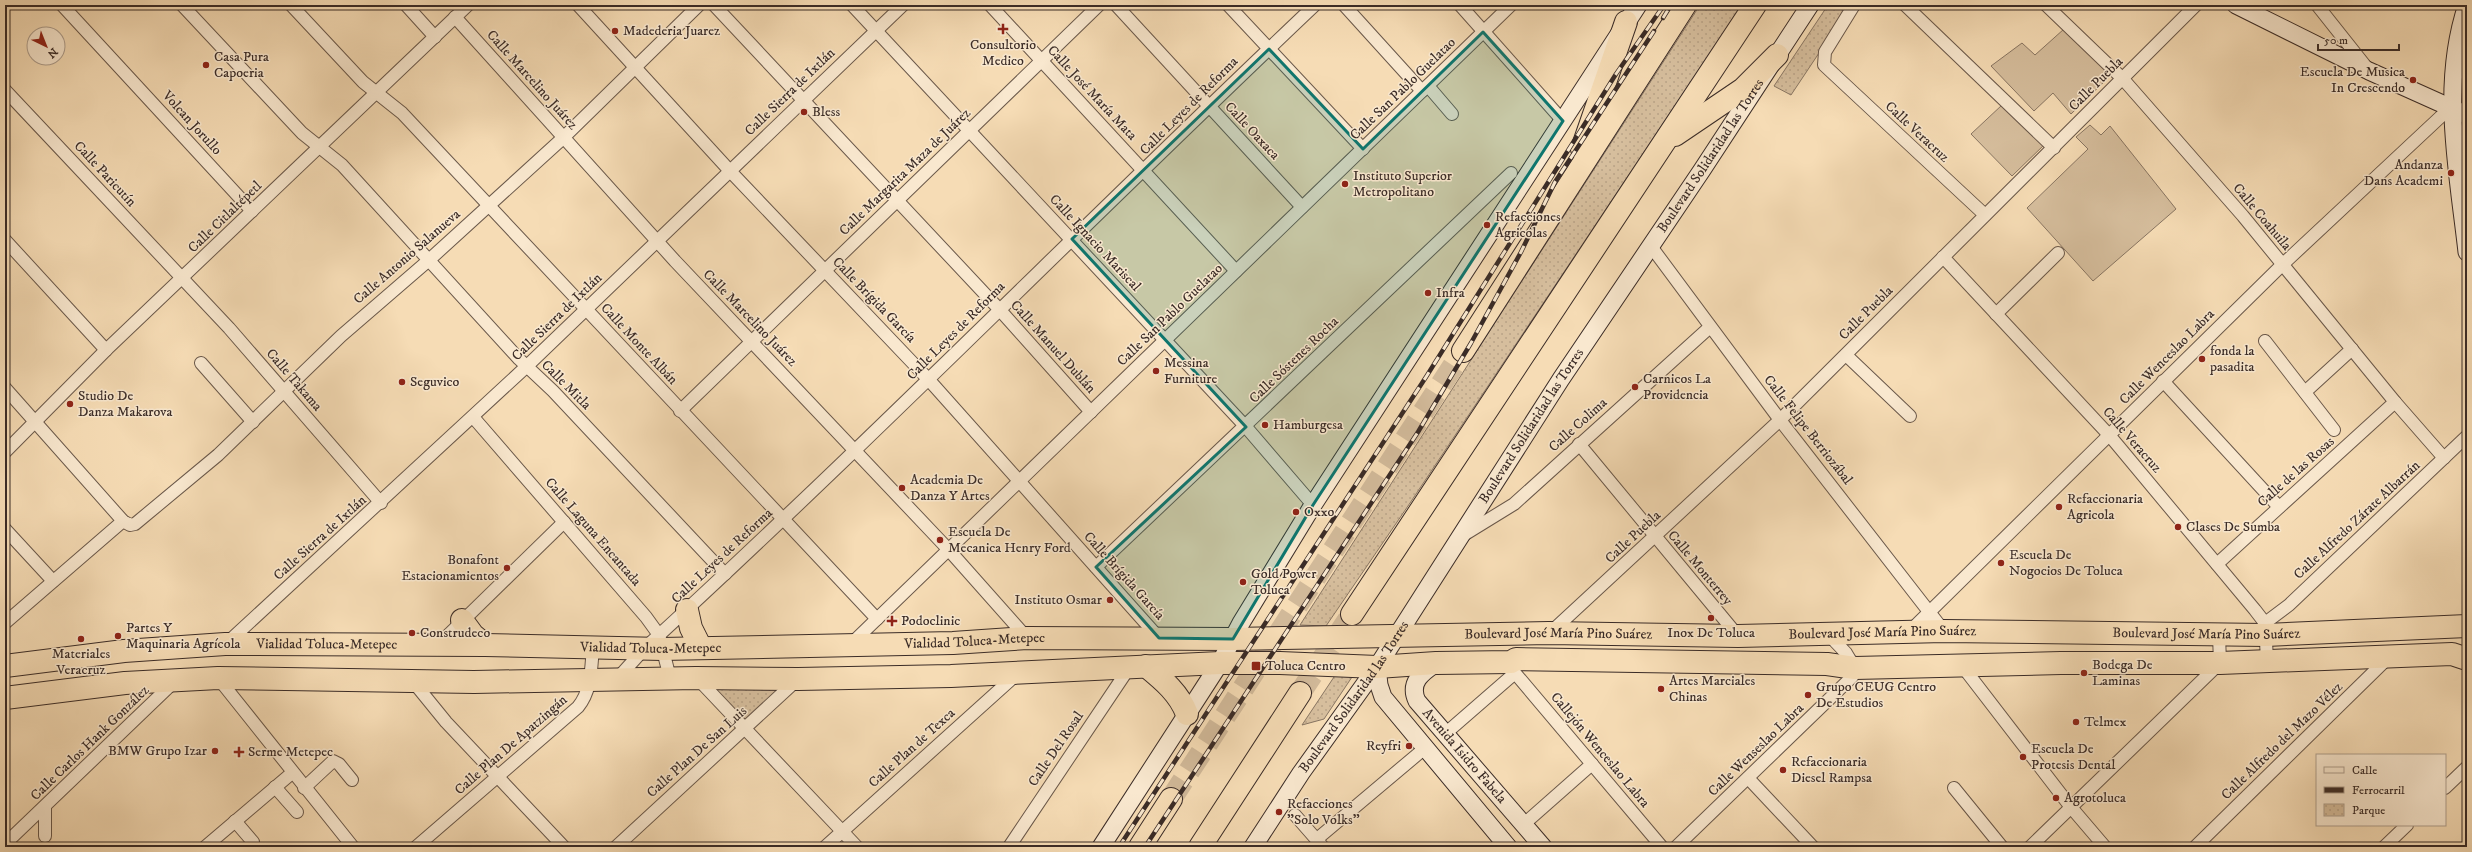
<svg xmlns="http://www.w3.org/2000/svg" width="2472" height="852" font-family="'IM FELL DW Pica',serif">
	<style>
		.grass { fill: #d6be9d; stroke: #887562 }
		.park { fill: url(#park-dots); stroke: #887562 }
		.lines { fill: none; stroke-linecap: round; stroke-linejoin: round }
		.highway-tunnel { stroke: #d1b999; stroke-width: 22; stroke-dasharray: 22 11; stroke-linecap: butt }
		.street-casing { stroke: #6a584a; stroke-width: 14 }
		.secondary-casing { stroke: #3b2c27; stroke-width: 19 }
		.highway-casing { stroke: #3b2c27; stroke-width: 24 }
		.street { stroke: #f9e8cf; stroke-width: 12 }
		.secondary { stroke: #f9e8cf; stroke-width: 17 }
		.highway { stroke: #f6dcb5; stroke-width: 22 }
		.rail-casing { stroke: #3b2c27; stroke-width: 4.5 }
		.rail { stroke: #f9e8cf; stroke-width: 3; stroke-dasharray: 9; stroke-linecap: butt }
		.marked { fill: #0f766e; fill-opacity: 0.2; stroke: #0f766e; stroke-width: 3; stroke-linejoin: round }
		.poi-dot { fill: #8f2418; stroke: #f9e8cf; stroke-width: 1.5 }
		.labels { text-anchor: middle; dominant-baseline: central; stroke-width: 3; stroke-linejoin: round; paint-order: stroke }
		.poi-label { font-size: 14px; fill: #3b2c27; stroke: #f9e8cf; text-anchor: start }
		.street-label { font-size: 14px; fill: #3b2c27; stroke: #f9e8cf }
	</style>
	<defs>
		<pattern id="park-dots" width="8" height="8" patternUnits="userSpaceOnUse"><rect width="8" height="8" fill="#d6be9d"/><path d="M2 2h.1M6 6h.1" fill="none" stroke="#b9a387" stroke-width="1.8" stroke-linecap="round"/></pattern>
	</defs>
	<rect width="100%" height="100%" fill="#f6dcb5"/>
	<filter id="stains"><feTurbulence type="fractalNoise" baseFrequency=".005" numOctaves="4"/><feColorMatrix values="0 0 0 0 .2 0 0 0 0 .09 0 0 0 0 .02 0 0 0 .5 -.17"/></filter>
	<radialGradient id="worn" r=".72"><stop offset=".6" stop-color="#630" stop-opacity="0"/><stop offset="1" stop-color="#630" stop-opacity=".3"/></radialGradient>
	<g class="grass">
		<polygon points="2064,29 2112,74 2071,114 2053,93 2034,111 1991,66 2022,43 2035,55"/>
		<polygon points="2002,105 2045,144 2012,176 1971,134"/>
		<polygon points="2090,125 2101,135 2110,126 2176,209 2093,281 2027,208 2088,149 2076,137"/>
	</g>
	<g class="park">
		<polygon points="1700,5 1742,5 1410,503 1326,626 1300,625"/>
		<polygon points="1828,5 1851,5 1791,95 1774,86"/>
		<polygon points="1338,671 1352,677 1324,719 1302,725"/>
		<polygon points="711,687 781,688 746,720"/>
	</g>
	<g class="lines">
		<g class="highway-tunnel">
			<polyline points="1300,693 1352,614"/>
			<polyline points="1171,799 1463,351"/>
		</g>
		<g class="street-casing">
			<g id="street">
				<polyline points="62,5 252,211"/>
				<polyline points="182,5 302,133 342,165 519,359 553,391 725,574"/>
				<polyline points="291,5 363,82 402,113 877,619"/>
				<polyline points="406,5 435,37"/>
				<polyline points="578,5 730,171 929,380 1159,638"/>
				<polyline points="714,5 999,309 1091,412"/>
				<polyline points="852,5 1246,427 1313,505"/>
				<polyline points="990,5 1236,271"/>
				<polyline points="1116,5 1302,207"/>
				<polyline points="1228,5 1363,149"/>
				<polyline points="1344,5 1422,91"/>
				<polyline points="1460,5 1563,121"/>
				<polyline points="1854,5 1825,52 1824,65 1985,215"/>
				<polyline points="1905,5 2054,148"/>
				<polyline points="2046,5 2123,79 2243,216 2395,402 2444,458"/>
				<polyline points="2317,5 2367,68"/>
				<polyline points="455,17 675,261 948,549 1027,638"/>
				<polyline points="1428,86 1452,114"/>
				<polyline points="5,90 229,328 381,503"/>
				<polyline points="5,240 106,350"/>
				<polyline points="1650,245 1780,420 1944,631"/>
				<polyline points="1943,257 2110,436 2255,610 2265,623 2267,660"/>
				<polyline points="1996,314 2058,253"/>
				<polyline points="2265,341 2334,430"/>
				<polyline points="1846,355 1910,416"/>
				<polyline points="201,363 253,422"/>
				<polyline points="2163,381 2279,507"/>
				<polyline points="5,388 123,521 130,525 135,524 218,455 341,336 429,260 563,138 699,5"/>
				<polyline points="2305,392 2352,349"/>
				<polyline points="680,411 1099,5"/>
				<polyline points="473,417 646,617 659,635 670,678"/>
				<polyline points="1579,444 1738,636"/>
				<polyline points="5,452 106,350 468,5"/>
				<polyline points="5,529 53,581"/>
				<polyline points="1462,536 1514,504 1710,327"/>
				<polyline points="2217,564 2395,402"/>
				<polyline points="1096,567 1511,173"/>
				<polyline points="5,623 123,521"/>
				<polyline points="2265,623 2289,605 2467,436"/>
				<polyline points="1909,632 2282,265 2451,107"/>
				<polyline points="1550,633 1780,420 2196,5"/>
				<polyline points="226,644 527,366 903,5"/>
				<polyline points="438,645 564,522"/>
				<polyline points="850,645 1511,5"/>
				<polyline points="1963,667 2070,806 2105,847"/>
				<polyline points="218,678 353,847"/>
				<polyline points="697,678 857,847"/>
				<polyline points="411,679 446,722 564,847"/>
				<path d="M617 679 645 648C873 439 1090 218 1315 5"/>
				<polyline points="1446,733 1515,673 1662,847"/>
				<polyline points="1748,778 1813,847"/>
				<polyline points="275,787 297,812"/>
				<polyline points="304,788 333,761 339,764 352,780"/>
				<polyline points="1954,788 2002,847"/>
				<polyline points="2445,788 2467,767"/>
				<polyline points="45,807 45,836"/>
				<polyline points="1295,815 1323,847"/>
				<polyline points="235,821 253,842"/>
				<polyline points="1524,824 1592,764"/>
				<polyline points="1317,839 1425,748"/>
				<polyline points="5,844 175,681"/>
				<polyline points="205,847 292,773"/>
				<path d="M416 847 578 707C592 690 591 667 593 647"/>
				<polyline points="616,847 798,679"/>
				<polyline points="825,847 1017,674"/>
				<polyline points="1009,847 1129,668"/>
				<polyline points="1676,847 1852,677 1855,668 1846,653 1828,634"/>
				<polyline points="2030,847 2220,663 2219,635"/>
				<polyline points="2195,847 2389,657"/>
				<polyline points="2384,847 2407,825"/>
			</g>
		</g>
		<g class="secondary-casing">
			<g id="secondary">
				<polyline points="2236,5 2369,71 2467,115"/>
				<path d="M2467 5C2440 85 2458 171 2467 252"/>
				<path id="s1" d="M1436 663C1423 672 1408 682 1417 701L1543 847"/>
				<polyline points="1377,667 1379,685 1383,697 1508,847"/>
				<polyline points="1101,847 1220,663 1241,623 1313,505 1638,5"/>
				<path id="s2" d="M1253 847 1301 773 1377 667 1561 379 1702 170 1810 5"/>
			</g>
		</g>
		<g class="highway-casing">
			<g id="highway">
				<polyline points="1675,135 1743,89 1777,55"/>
				<polyline points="1582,149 1626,22"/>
				<polyline points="1463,351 1685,5"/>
				<polyline points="687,610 691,628 701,648"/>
				<polyline points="1352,614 1755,5"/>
				<polyline points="462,620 473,635 485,645"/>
				<path id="s3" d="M5 666 124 651 225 644 485 645 662 649 953 643 1027 638 1233 639 1549 633 1738 636 1944 631 2266 635 2467 626"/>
				<path d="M1146 666C1163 680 1179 693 1187 714"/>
				<polyline points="5,698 125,683 218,678 474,682 696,678 798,679 951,676 1220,663 1280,663 1377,667 1436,663 1511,662 1516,659 1827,664 1855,668 2061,663 2220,663 2452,654 2467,659"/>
				<polyline points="1140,847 1171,799"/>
				<polyline points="1200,847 1300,693"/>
			</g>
		</g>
		<use href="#street" class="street"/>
		<use href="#secondary" class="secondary"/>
		<use href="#highway" class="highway"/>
		<g class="rail-casing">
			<g id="rail">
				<polyline points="1663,18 1671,5"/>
				<polyline points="1119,847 1426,377 1616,74 1664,5"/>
				<polyline points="1145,847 1418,432 1471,343 1521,252 1555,182 1654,31"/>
			</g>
		</g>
		<use href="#rail" class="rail"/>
	</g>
	<path class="marked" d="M1483 32 1563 121 1313 505 1233 639 1159 638 1096 567 1246 427 1072 239 1269 49 1363 149Z"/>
	<g class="poi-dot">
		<path d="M1001 23h4v4h4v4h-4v4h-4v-4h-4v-4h4z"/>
		<circle cx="615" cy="31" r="4"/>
		<circle cx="206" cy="65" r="4"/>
		<circle cx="2413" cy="80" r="4"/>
		<circle cx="804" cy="112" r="4"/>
		<circle cx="2451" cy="173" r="4"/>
		<circle cx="1345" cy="184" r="4"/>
		<circle cx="1487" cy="225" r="4"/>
		<circle cx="1428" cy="293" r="4"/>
		<circle cx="2202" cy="359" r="4"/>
		<circle cx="1156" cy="371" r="4"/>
		<circle cx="402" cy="382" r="4"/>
		<circle cx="1635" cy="387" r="4"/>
		<circle cx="70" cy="404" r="4"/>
		<circle cx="1265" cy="425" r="4"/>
		<circle cx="902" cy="488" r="4"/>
		<circle cx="2059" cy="507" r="4"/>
		<circle cx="1296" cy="512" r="4"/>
		<circle cx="2178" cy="527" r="4"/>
		<circle cx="940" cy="540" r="4"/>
		<circle cx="2001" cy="563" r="4"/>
		<circle cx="507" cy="568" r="4"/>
		<circle cx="1243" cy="582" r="4"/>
		<circle cx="1110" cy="600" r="4"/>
		<circle cx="1711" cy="618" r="4"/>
		<path d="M890 615h4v4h4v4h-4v4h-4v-4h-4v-4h4z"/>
		<circle cx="412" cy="633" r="4"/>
		<circle cx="118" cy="636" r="4"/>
		<circle cx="81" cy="639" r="4"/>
		<rect x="1251" y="661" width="10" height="10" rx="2"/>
		<circle cx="2084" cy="673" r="4"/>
		<circle cx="1661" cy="689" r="4"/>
		<circle cx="1808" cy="695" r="4"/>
		<circle cx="2076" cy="722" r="4"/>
		<circle cx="1409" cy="746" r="4"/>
		<circle cx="215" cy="751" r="4"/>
		<path d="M237 746h4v4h4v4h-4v4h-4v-4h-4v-4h4z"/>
		<circle cx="2023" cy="757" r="4"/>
		<circle cx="1783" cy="770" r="4"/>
		<circle cx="2056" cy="798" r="4"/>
		<circle cx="1279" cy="812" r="4"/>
	</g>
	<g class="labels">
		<g class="poi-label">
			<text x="623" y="31">Madederia Juarez</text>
			<text x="1003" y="45" text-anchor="middle">Consultorio<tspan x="1003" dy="16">Medico</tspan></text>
			<text x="214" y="57">Casa Pura<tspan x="214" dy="16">Capoeria</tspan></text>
			<text x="2405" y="72" text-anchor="end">Escuela De Musica<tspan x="2405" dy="16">In Crescendo</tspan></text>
			<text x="812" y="112">Bless</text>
			<text x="2443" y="165" text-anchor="end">Andanza<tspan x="2443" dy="16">Dans Academi</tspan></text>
			<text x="1353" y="176">Instituto Superior<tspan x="1353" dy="16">Metropolitano</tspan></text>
			<text x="1495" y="217">Refacciones<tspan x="1495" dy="16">Agricolas</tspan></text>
			<text x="1436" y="293">Infra</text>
			<text x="2210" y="351">fonda la<tspan x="2210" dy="16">pasadita</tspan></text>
			<text x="1164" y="363">Messina<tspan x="1164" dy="16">Furniture</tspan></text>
			<text x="1643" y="379">Carnicos La<tspan x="1643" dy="16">Providencia</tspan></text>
			<text x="410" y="382">Seguvico</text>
			<text x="78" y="396">Studio De<tspan x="78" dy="16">Danza Makarova</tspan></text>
			<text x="1273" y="425">Hamburgesa</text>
			<text x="910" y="480">Academia De<tspan x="910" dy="16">Danza Y Artes</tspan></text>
			<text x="2067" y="499">Refaccionaria<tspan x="2067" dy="16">Agricola</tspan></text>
			<text x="1304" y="512">Oxxo</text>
			<text x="2186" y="527">Clases De Sumba</text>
			<text x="948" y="532">Escuela De<tspan x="948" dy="16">Mecanica Henry Ford</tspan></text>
			<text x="2009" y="555">Escuela De<tspan x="2009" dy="16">Nogocios De Toluca</tspan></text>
			<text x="499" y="560" text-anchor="end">Bonafont<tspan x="499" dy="16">Estacionamientos</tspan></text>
			<text x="1251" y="574">Gold Power<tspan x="1251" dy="16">Toluca</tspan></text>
			<text x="1102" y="600" text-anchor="end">Instituto Osmar</text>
			<text x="901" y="621">Podoclinic</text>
			<text x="126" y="628">Partes Y<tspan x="126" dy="16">Maquinaria Agrícola</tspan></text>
			<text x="420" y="633">Construdeco</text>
			<text x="1711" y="633" text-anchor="middle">Inox De Toluca</text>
			<text x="81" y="654" text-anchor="middle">Materiales<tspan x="81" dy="16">Veracruz</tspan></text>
			<text x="2092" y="665">Bodega De<tspan x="2092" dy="16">Laminas</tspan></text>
			<text x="1265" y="666">Toluca Centro</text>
			<text x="1669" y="681">Artes Marciales<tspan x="1669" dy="16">Chinas</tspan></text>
			<text x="1816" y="687">Grupo CEUG Centro<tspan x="1816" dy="16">De Estudios</tspan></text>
			<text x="2084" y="722">Telmex</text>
			<text x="1401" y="746" text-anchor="end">Reyfri</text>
			<text x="2031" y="749">Escuela De<tspan x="2031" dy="16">Protesis Dental</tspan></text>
			<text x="207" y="751" text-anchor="end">BMW Grupo Izar</text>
			<text x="248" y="752">Serme Metepec</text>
			<text x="1791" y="762">Refaccionaria<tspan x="1791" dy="16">Diesel Rampsa</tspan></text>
			<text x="2064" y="798">Agrotoluca</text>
			<text x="1287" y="804">Refacciones<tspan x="1287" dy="16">"Solo Volks"</tspan></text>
		</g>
		<g class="street-label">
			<text transform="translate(532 80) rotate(48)">Calle Marcelino Juárez</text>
			<text transform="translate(2096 84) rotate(-45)">Calle Puebla</text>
			<text transform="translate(1403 89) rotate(-44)">Calle San Pablo Guelatao</text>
			<text transform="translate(790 92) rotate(-44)">Calle Sierra de Ixtlán</text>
			<text transform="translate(1092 93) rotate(47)">Calle José María Mata</text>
			<text transform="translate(1189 106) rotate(-45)">Calle Leyes de Reforma</text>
			<text transform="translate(192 123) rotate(48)">Volcan Jorullo</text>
			<text transform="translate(1252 131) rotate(47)">Calle Oaxaca</text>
			<text transform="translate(1917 132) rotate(43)">Calle Veracruz</text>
			<text stroke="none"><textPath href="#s2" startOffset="829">Boulevard Solidaridad las Torres</textPath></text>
			<text transform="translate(905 172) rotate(-44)">Calle Margarita Maza de Juárez</text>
			<text transform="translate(105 174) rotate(47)">Calle Paricutín</text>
			<text transform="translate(225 217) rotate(-44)">Calle Citlaltépetl</text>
			<text transform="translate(2262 217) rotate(50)">Calle Coahuila</text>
			<text transform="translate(1095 243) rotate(47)">Calle Ignacio Mariscal</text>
			<text transform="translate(407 257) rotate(-41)">Calle Antonio Salanueva</text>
			<text transform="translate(874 300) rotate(46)">Calle Brígida García</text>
			<text transform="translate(1866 313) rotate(-45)">Calle Puebla</text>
			<text transform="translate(1170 315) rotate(-44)">Calle San Pablo Guelatao</text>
			<text transform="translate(557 317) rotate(-44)">Calle Sierra de Ixtlán</text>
			<text transform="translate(750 318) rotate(46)">Calle Marcelino Juárez</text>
			<text transform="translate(956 331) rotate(-45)">Calle Leyes de Reforma</text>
			<text transform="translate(639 344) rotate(47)">Calle Monte Albán</text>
			<text transform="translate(1053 347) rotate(48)">Calle Manuel Dublán</text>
			<text transform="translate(2167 357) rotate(-45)">Calle Wenceslao Labra</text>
			<text transform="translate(1294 360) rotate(-44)">Calle Sóstenes Rocha</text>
			<text transform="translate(294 380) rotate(49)">Calle Takama</text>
			<text transform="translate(566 385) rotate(45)">Calle Mitla</text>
			<text transform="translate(1578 425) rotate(-42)">Calle Colima</text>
			<text stroke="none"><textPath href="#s2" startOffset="505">Boulevard Solidaridad las Torres</textPath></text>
			<text transform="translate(1808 430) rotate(52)">Calle Felipe Berriozábal</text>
			<text transform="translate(2132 440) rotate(49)">Calle Veracruz</text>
			<text transform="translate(2296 472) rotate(-42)">Calle de las Rosas</text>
			<text transform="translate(2357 520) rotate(-43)">Calle Alfredo Zárate Albarrán</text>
			<text transform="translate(593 532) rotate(49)">Calle Laguna Encantada</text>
			<text transform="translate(1633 537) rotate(-43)">Calle Puebla</text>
			<text transform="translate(320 538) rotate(-42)">Calle Sierra de Ixtlán</text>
			<text transform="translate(722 556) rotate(-43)">Calle Leyes de Reforma</text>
			<text transform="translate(1700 568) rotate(50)">Calle Monterrey</text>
			<text transform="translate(1124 576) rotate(48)">Calle Brígida García</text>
			<text stroke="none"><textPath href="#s3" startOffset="1879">Boulevard José María Pino Suárez</textPath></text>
			<text stroke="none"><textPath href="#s3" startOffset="2203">Boulevard José María Pino Suárez</textPath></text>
			<text stroke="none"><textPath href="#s3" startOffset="1555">Boulevard José María Pino Suárez</textPath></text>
			<text stroke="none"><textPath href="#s3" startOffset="971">Vialidad Toluca-Metepec</textPath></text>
			<text stroke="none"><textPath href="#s3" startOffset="323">Vialidad Toluca-Metepec</textPath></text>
			<text stroke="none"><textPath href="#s3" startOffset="647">Vialidad Toluca-Metepec</textPath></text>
			<text stroke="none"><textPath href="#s2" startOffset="181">Boulevard Solidaridad las Torres</textPath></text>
			<text transform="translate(2282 741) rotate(-44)">Calle Alfredo del Mazo Vélez</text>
			<text transform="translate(90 743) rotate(-44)">Calle Carlos Hank González</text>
			<text transform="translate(511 745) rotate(-41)">Calle Plan De Apatzingán</text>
			<text transform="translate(912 748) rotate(-42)">Calle Plan de Texca</text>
			<text transform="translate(1056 749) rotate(-56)">Calle Del Rosal</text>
			<text transform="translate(1600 750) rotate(50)">Callejón Wenceslao Labra</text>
			<text transform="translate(1756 750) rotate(-44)">Calle Wenseslao Labra</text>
			<text transform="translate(697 752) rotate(-42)">Calle Plan De San Luis</text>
			<text stroke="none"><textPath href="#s1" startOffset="120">Avenida Isidro Fabela</textPath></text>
		</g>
	</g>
	<rect width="2472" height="852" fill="none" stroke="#f6dcb5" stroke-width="20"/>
	<rect x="6" y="6" width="2460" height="840" fill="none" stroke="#3b2c27" stroke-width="2"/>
	<rect x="10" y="10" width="2452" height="832" fill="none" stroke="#3b2c27"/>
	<rect x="2316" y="754" width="130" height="72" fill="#f9e8cf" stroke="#ad9d8c"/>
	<rect x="2324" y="767" width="20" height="6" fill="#f9e8cf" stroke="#ad9d8c"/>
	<text x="2352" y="774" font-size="12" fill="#3b2c27">Calle</text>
	<rect x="2324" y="787" width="20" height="6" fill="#3b2c27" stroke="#ad9d8c"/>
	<text x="2352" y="794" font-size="12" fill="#3b2c27">Ferrocarril</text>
	<rect x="2324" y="804" width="20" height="12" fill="url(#park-dots)" stroke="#ad9d8c"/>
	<text x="2352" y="814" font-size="12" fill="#3b2c27">Parque</text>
	<g transform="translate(46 46) rotate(137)"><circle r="19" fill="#f9e8cf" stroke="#ad9d8c"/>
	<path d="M0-3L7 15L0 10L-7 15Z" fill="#8f2418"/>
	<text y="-6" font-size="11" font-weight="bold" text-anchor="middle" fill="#3b2c27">N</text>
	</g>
	<path d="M2318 44v6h81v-6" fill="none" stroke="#3b2c27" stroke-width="2"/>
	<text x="2324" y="44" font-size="12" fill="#3b2c27" stroke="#f9e8cf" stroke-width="3" paint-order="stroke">50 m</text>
	<rect width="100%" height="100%" filter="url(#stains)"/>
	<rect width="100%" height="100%" fill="url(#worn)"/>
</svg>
